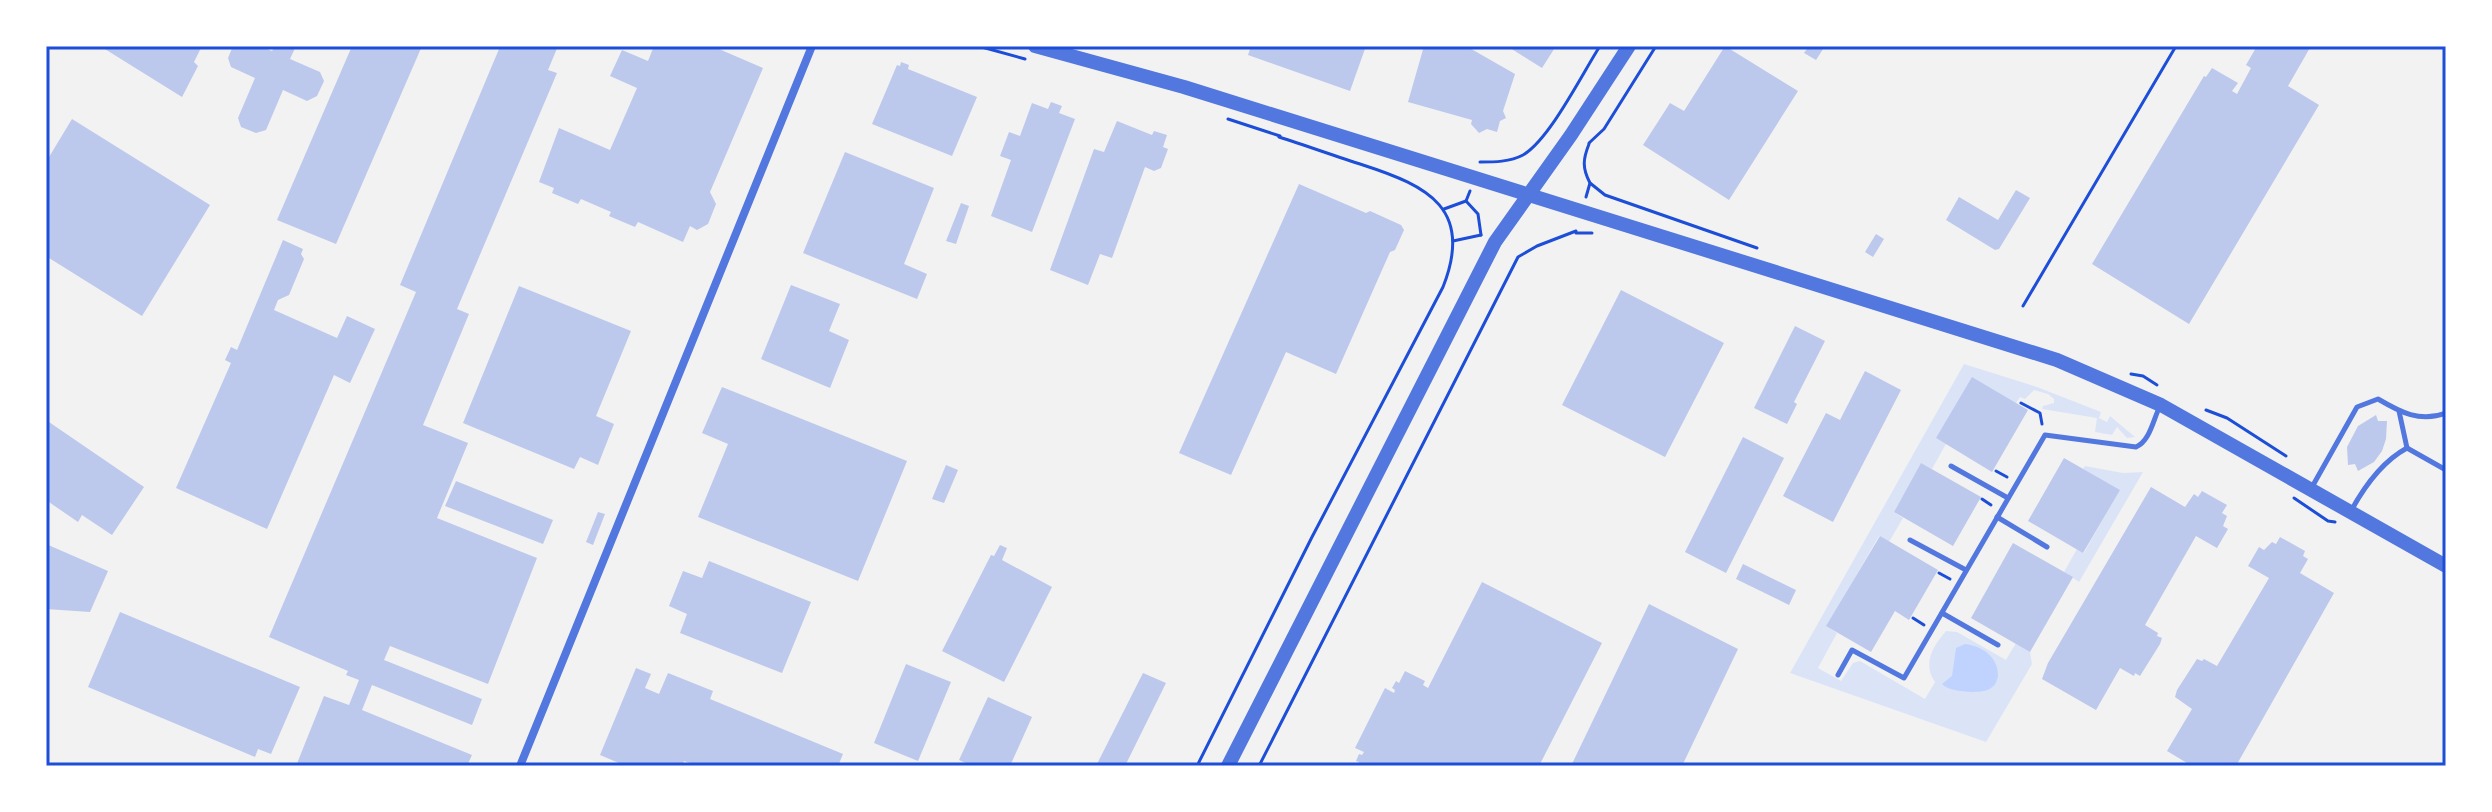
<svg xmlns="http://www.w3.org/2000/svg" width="2492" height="812" font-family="Inter,sans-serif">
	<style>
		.green { fill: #dbe4f7 }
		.water { fill: #bfd3fe }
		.building { fill: #bdc9ec }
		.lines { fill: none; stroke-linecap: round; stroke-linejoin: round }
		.path { stroke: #1d4ed8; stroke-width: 3 }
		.service { stroke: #5277de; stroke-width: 5 }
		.minor { stroke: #5277de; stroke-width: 8 }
		.tertiary { stroke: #5277de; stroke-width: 14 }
		.neatline { fill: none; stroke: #1d4ed8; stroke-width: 3 }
	</style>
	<rect width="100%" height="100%" fill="#f2f2f2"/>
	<g class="green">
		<path d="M1964 364 2037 387 2101 412 2099 418 2107 422 2110 416 2135 437 2127 438 2117 427 2112 435 2095 432 2097 418 2042 409 2043 406 2054 403V399L2048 394 2034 390 2025 399 2020 397 2016 403 1936 438 1946 444 1932 469 1921 464 1894 512 1903 518 1889 542 1879 536 1827 626 1837 633 1818 668 1841 681 1853 663 1860 661 1925 699 1935 682C1922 664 1933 646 1946 631L1957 632 2006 660 2016 643 2030 652 2032 664 1986 742 1790 673Z"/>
		<polygon points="2085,466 2123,473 2143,472 2079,582 2064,572 2077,549 2084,553 2119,490 2083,469"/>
	</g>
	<path class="water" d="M1965 644C1983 646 1999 658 1998 677 1996 682 1996 685 1991 688 1982 695 1948 692 1942 684L1952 676 1956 648Z"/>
	<g class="building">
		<polygon points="100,46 202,46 194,62 198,66 182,97"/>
		<polygon points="233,46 260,46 272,51 275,46 296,46 290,59 320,72 324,81 317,96 307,101 283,90 266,130 256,133 241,127 238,118 255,78 231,67 228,58"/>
		<polygon points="352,46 422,46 336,244 277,220"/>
		<polygon points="493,46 558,46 548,70 557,73 457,309 469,314 423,425 468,443 437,518 537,558 488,684 390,646 384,660 482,699 472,725 372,685 362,710 472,755 467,766 296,766 324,696 349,705 359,680 346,675 348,671 269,637 416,292 400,285 499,49"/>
		<polygon points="654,46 712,46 763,68 710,192 716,204 708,224 697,230 690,226 683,242 638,222 635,227 609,216 611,212 581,199 578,204 552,193 554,188 539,182 559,128 610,150 637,88 610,76 622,50 648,61"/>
		<polygon points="1251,46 1366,46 1350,91 1248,55"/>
		<polygon points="1424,46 1466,46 1515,74 1503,111 1506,118 1500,121 1497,132 1487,129 1479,133 1471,124 1472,120 1408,102"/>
		<polygon points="1507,46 1556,46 1542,68"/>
		<polygon points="1725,46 1798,91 1729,200 1643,145 1670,103 1684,111"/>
		<polygon points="1809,46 1825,46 1816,60 1804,53"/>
		<polygon points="2257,46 2311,46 2288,86 2319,105 2189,324 2092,264 2204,76 2206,77 2212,68 2238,83 2232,91 2237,94 2251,68 2246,65"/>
		<polygon points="901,62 909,65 908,69 977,97 952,156 872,124 897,65 900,66"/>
		<polygon points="1051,102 1062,106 1059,113 1075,119 1032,232 991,216 1011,160 1000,156 1009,132 1020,136 1032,103 1048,109"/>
		<polygon points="72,119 210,205 142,316 49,258 46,264 46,162"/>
		<polygon points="1117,121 1152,135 1154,131 1167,135 1163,147 1168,149 1161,168 1154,171 1145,167 1112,258 1100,254 1088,285 1050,270 1094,149 1104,152"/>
		<polygon points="845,152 934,188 904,264 927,274 917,299 803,253"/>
		<polygon points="1299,184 1366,213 1370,211 1401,225 1404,230 1395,250 1390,252 1336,374 1286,352 1231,475 1179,453"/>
		<polygon points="2016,190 2030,198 1999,249 1995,250 1946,220 1959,197 1998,220"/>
		<polygon points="961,203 969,206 956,244 946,241"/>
		<polygon points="1876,234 1884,239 1873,257 1865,252"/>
		<polygon points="283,240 303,249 301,254 304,259 289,295 278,300 274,310 337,338 347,316 375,329 350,383 334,375 267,529 176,488 231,363 225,360 231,347 237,350"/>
		<polygon points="791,285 840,304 829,331 849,340 830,388 761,359"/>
		<polygon points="519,286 631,331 596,416 614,424 598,465 580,457 574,469 463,423"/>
		<polygon points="1621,290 1724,343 1665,457 1562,405"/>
		<polygon points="1795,326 1825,341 1794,402 1797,404 1787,424 1754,408"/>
		<polygon points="1865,371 1901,390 1833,522 1783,496 1826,413 1840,420"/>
		<polygon points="1972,377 2028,410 1992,472 1936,438"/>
		<polygon points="722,387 907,461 858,581 698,517 728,444 702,433"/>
		<polygon points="2376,415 2378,421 2387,421 2386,439 2382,451 2374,462 2358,471 2355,464 2348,465 2347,447 2358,426"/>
		<polygon points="46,420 144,487 112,535 82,515 78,522 46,500"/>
		<polygon points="1743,437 1784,458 1726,573 1685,552"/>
		<polygon points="2064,458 2120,490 2083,553 2028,521"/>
		<polygon points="1921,463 1981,497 1953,546 1894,512"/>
		<polygon points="946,465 958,470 944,503 932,499"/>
		<polygon points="456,481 553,520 543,544 445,506"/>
		<polygon points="2151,487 2185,507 2194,494 2198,497 2202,491 2227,505 2222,513 2227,516 2223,526 2228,529 2217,548 2196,536 2145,625 2158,633 2157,636 2162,638 2160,644 2140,676 2135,673 2134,676 2120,668 2096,710 2042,679 2048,663"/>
		<polygon points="598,512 605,514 593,545 586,542"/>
		<polygon points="1880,536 1938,570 1909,620 1895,611 1871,652 1826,626"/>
		<polygon points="2280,537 2305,551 2303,556 2308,559 2300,573 2334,593 2236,766 2192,766 2167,751 2192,709 2175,697 2177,690 2197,659 2202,661 2204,659 2217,666 2269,578 2248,566 2259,547 2264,550 2272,542 2276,544"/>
		<polygon points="2013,543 2073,577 2030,652 1971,618"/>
		<polygon points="46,544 108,571 90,612 46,609"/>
		<polygon points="1000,545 1007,548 1002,560 1052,587 1004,682 942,651 991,555 994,556"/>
		<polygon points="709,561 811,602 782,673 680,633 687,614 669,606 683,571 702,578"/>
		<polygon points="1743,564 1796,590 1789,605 1736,579"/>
		<polygon points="1482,582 1602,643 1539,766 1357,766 1359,762 1356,761 1359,754 1362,755 1364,752 1355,748 1385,688 1394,693 1395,690 1392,688 1396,681 1399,683 1405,671 1425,681 1423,685 1428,688"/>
		<polygon points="1649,604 1738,649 1682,766 1571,766"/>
		<polygon points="120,612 300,687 271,754 258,749 255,757 88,687"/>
		<polygon points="906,664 951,682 918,761 874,743"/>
		<polygon points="636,668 651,674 645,688 659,694 668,673 713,691 710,699 843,754 838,766 698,766 684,761 682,766 626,766 600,755"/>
		<polygon points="1143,673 1166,683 1125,766 1096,766"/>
		<polygon points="988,697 1032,717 1010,766 972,766 959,760"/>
	</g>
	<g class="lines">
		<g class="path">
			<polyline points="978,46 1025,59"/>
			<polyline points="1228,119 1280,136"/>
			<polyline points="1589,143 1604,129 1656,46"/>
			<path d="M1480 162C1494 162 1510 162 1523 155 1550 139 1582 74 1600 46"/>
			<polyline points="1590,183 1605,195 1757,248"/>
			<polyline points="1470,191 1466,201 1478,214 1481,235"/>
			<path d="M1586 197 1590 183C1582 168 1583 159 1589 144"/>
			<polyline points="1444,209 1466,201"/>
			<polyline points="1576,233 1592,233"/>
			<polyline points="1453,241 1481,235"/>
			<polyline points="2023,306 2176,46"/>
			<polyline points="2131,374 2143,376 2157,385"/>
			<polyline points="2021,403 2040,413 2042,424"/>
			<polyline points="2206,410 2227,418 2286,456"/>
			<polyline points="1996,471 2007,477"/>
			<polyline points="2294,498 2328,521 2335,522"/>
			<polyline points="1982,499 1991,505"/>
			<polyline points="1939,573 1950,579"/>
			<polyline points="1913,618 1924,625"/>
			<path d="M1197 766 1312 537 1443 287C1474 209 1428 186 1363 165 1335 156 1307 146 1279 137"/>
			<polyline points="1259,766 1518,257 1537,246 1576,231"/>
		</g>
		<g class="service">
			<polyline points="2399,411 2407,448"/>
			<polyline points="1951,466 2008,498"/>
			<path d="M2312 487 2357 407 2378 399C2400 412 2420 423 2446 413"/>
			<path d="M2351 511C2364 487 2383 461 2407 448L2446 470"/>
			<polyline points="1997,517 2047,547"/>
			<polyline points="1910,540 1966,570"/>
			<polyline points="1942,613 1998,645"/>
			<path d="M1838 675 1852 650 1904 678 2045 435 2136 447C2150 441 2153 420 2160 406"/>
		</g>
		<polyline class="minor" points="520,766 812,46"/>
		<g class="tertiary">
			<polyline points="1035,46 1184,87 2057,360 2161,405 2446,566"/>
			<polyline points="1228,766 1495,242 1571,135 1629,46"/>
		</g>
	</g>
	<rect width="2492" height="812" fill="none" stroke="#ffffff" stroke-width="96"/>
	<rect x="48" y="48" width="2396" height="716" class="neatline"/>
</svg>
